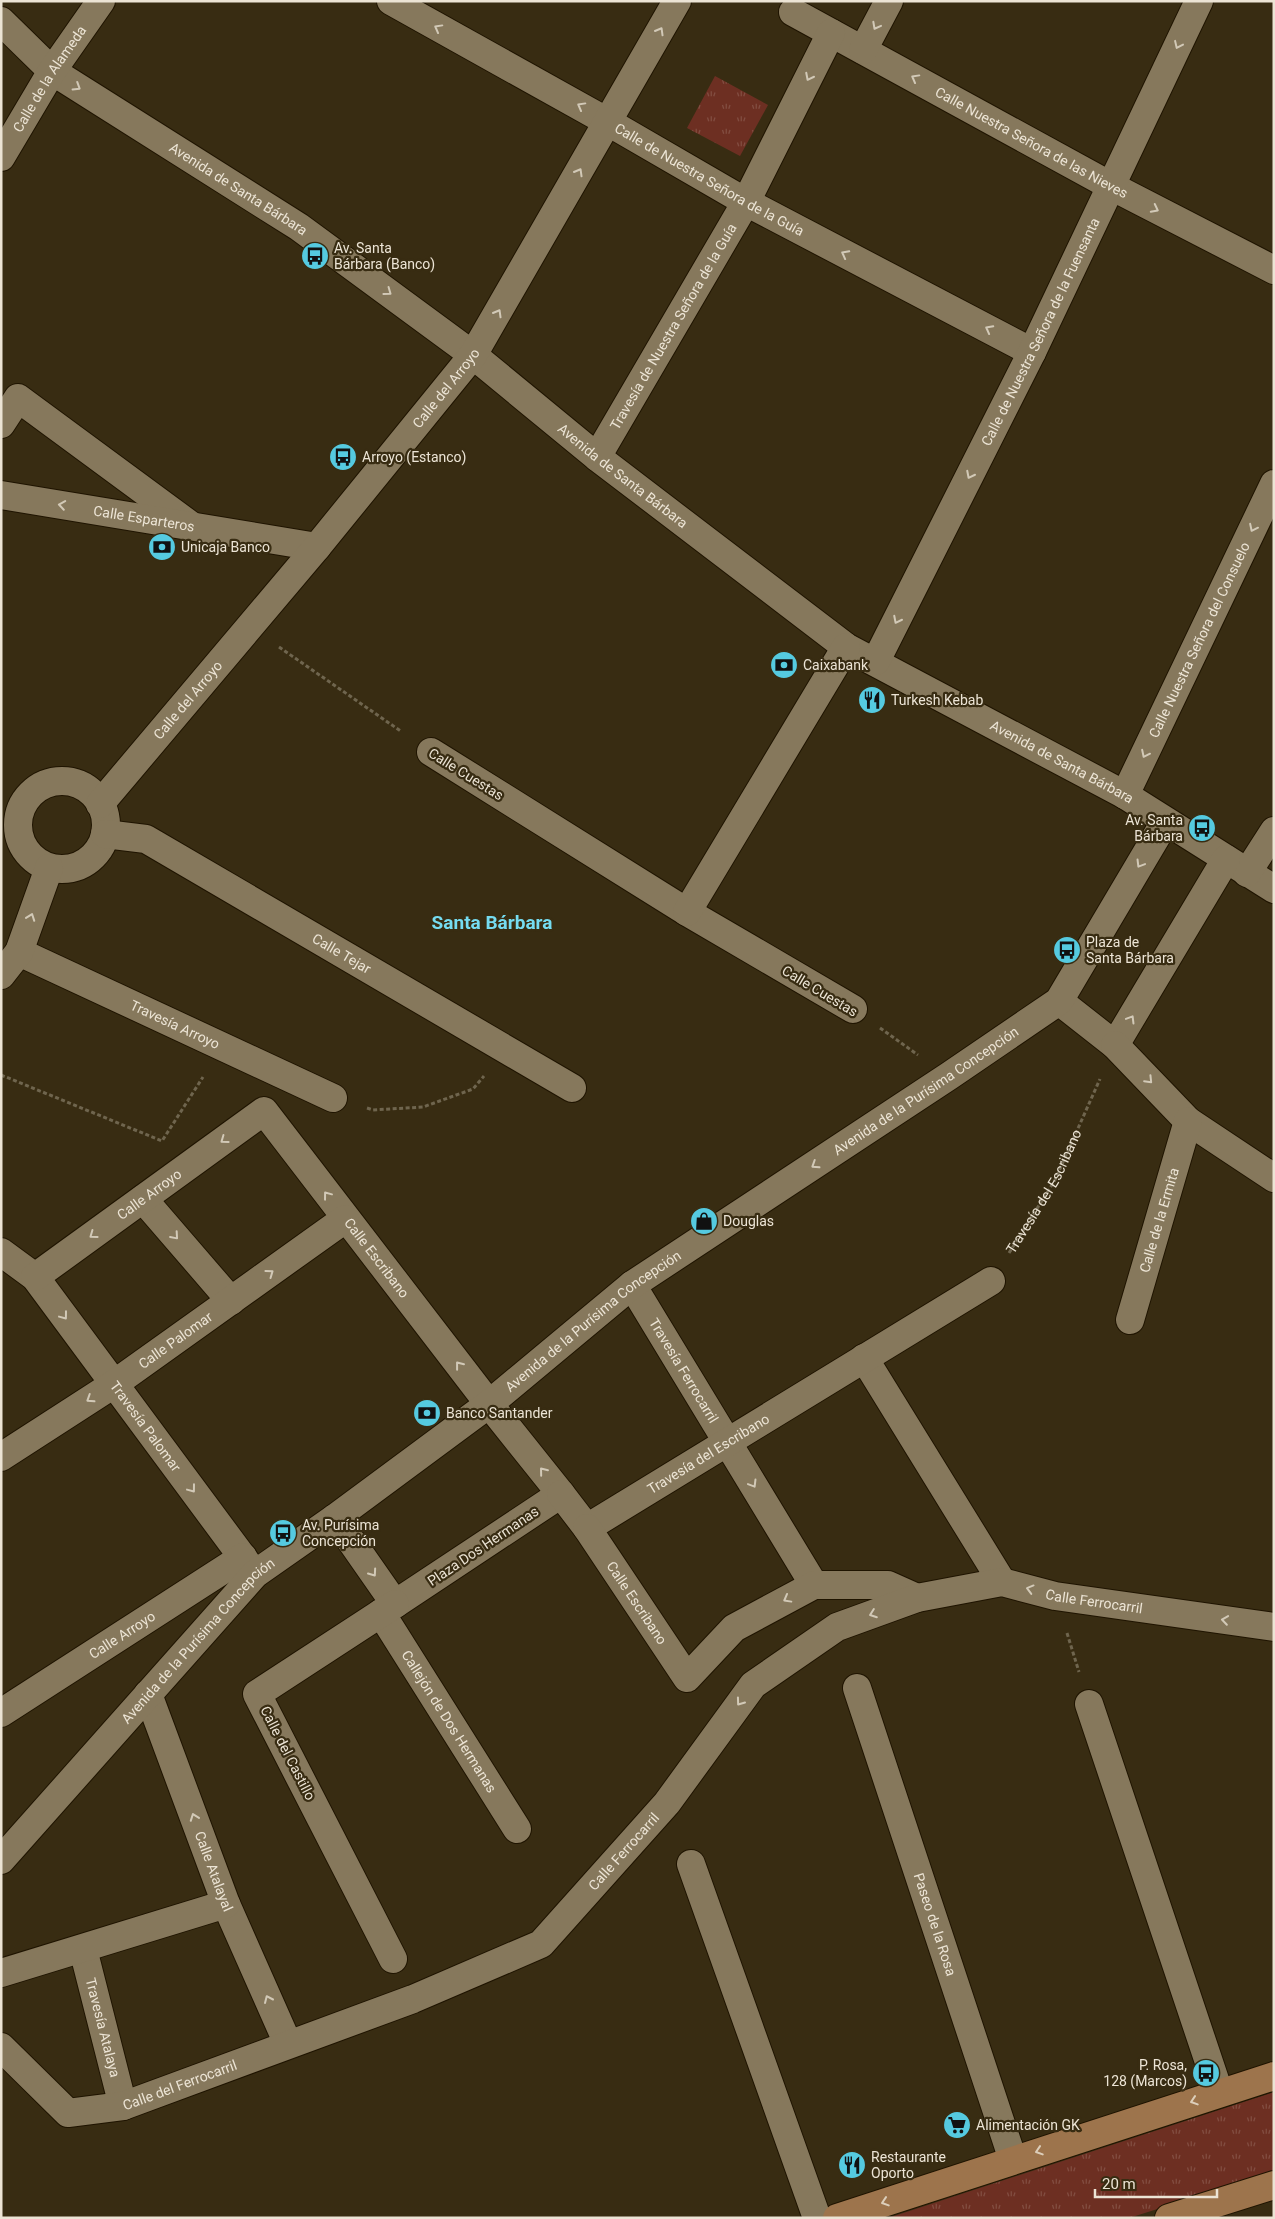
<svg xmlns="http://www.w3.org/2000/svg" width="1275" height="2219" font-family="Roboto,sans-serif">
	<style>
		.park { fill: url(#park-tufts) }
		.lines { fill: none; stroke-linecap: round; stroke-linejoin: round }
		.minor-casing { stroke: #1f1400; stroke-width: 30 }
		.major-casing { stroke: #1f1400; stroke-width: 30 }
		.path { stroke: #6f654e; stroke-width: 3; stroke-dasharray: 4 2.5; stroke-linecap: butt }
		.minor { stroke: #86785c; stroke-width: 28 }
		.major { stroke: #9d744c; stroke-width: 28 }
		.oneway { stroke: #d2c9b7 }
		.oneway2 { stroke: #dcceba }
		.labels { text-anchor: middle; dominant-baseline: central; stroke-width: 4.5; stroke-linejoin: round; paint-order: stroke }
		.street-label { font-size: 14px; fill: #ece4d5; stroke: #382c12 }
		.poi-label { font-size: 14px; fill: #ece4d5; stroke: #382c12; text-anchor: start }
		.district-label { font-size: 19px; font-weight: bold; fill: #75dcf1; stroke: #382c12 }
	</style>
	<defs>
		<pattern id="park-tufts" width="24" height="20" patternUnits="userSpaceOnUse" patternTransform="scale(1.25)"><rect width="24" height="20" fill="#6d2f22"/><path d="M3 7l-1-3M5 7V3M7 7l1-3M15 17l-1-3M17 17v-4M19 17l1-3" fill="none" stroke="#824d41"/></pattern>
	</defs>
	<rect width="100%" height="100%" fill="#382c12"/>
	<g class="park">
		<polygon points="715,76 768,105 740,156 687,128"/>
		<polygon points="1274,2092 1274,2172 1129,2218 888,2218"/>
	</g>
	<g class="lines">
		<g class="minor-casing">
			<g id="minor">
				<path id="s2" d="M391 1 608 122 746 202 1032 352"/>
				<path id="s3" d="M793 12 1111 186 1274 270"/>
				<path id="s4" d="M1 21 52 71 299 227 473 355 597 457 846 647 1125 795 1274 889"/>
				<polyline points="863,50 889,1"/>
				<path id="s5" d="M1 157 52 71 101 1"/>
				<polyline points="1,424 18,398 189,524"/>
				<path id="s6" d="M597 457 746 202 831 33"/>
				<path id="s7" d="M1 495 317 547"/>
				<path id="s8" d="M876 661 1032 352 1199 1"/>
				<polyline points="431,752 687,912 853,1009"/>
				<circle cx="62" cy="825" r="44"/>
				<path id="s9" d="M1125 795 1274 484"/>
				<path id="s10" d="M100 804 317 547 473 355 677 1"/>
				<path id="s11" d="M105 834 146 839 572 1088"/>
				<polyline points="1247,873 1274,831"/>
				<polyline points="687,912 846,647"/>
				<path id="s12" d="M19 952 333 1098"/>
				<polyline points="1,975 19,952 49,868"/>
				<polyline points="1059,1001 1115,1045 1226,859"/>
				<polyline points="1115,1045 1188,1121 1274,1178"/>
				<polyline points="143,1199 231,1301"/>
				<path id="s13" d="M1 1252 35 1277 255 1574"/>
				<path id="s14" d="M35 1277 264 1111 489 1404 561 1494 395 1604 335 1518"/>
				<path id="s15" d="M632 1285 814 1585"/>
				<path id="s16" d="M1130 1320 1188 1121"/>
				<polyline points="864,1358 1002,1582"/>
				<path id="s17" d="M1 1457 114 1384 345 1219"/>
				<path id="s18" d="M561 1494 587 1528 991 1281"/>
				<path id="s19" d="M587 1528 687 1678 734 1628 814 1585H888L917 1598"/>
				<path id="s20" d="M381 1613 517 1829"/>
				<path id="s21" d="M857 1688 1013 2160"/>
				<path id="s22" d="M148 1694 226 1904 288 2044"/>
				<polyline points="1089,1704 1219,2092"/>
				<path id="s23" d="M1 1713 243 1557"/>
				<path id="s24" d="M1 1860 255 1574 335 1518 489 1404 632 1285 949 1076 1059 1001 1165 822"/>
				<polyline points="691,1864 817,2218"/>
				<path id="s25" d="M83 1949 123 2106"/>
				<polyline points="393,1959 257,1694 395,1604"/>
				<polyline points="1,1973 226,1904"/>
				<path id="s26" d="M1 2047 68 2113 123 2106 413 1999 541 1944 667 1803 753 1685 837 1627 917 1598 1002 1582 1055 1596 1274 1627"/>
			</g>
		</g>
		<g class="major-casing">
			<g id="major">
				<polyline points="837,2218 1274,2076"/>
				<polyline points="1169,2218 1274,2185"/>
			</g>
		</g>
		<g class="path">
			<polyline points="279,647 402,732"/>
			<polyline points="880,1028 918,1055"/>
			<polyline points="1,1075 162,1141 203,1077"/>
			<polyline points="367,1108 373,1110 423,1107 473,1089 484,1076"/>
			<path id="s1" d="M1009 1253 1055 1180 1100 1079"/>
			<polyline points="1067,1633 1079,1672"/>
		</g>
		<use href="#minor" class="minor"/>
		<use href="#major" class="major"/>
	</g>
	<defs><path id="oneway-chevron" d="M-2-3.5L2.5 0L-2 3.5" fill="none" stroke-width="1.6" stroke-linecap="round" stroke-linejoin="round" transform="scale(1.25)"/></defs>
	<g class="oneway">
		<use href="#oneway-chevron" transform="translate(876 26) rotate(118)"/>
		<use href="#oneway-chevron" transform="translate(438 28) rotate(-151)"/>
		<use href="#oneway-chevron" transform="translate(660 31) rotate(-60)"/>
		<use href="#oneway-chevron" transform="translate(1178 45) rotate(115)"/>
		<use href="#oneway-chevron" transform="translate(809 77) rotate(117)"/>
		<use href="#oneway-chevron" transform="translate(915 78) rotate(-151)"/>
		<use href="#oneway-chevron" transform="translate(77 87) rotate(32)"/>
		<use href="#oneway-chevron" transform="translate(581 106) rotate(-151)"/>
		<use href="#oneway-chevron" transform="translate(579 172) rotate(-60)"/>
		<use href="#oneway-chevron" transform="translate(1155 209) rotate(27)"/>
		<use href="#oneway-chevron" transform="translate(845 254) rotate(-152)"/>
		<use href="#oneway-chevron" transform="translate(388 292) rotate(36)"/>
		<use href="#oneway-chevron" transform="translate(498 313) rotate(-60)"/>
		<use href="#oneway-chevron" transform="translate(989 329) rotate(-152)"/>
		<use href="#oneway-chevron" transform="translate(970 475) rotate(117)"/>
		<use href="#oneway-chevron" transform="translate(62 505) rotate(-171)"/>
		<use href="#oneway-chevron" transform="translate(1253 528) rotate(116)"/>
		<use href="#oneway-chevron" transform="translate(897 620) rotate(117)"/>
		<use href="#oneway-chevron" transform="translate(1145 754) rotate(116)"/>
		<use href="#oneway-chevron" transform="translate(1140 864) rotate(121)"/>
		<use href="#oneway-chevron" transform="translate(31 917) rotate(-70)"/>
		<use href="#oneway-chevron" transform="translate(1131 1019) rotate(-59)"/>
		<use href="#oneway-chevron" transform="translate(1149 1080) rotate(46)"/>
		<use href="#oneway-chevron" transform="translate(224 1140) rotate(144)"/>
		<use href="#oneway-chevron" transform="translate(815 1165) rotate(147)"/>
		<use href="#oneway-chevron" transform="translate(327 1195) rotate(-127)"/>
		<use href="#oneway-chevron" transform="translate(93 1235) rotate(144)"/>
		<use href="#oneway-chevron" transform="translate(175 1236) rotate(49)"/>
		<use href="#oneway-chevron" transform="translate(270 1273) rotate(-36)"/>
		<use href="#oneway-chevron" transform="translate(64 1316) rotate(53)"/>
		<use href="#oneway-chevron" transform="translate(459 1365) rotate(-128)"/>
		<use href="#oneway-chevron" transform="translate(90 1399) rotate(147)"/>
		<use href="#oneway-chevron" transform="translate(543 1471) rotate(-129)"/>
		<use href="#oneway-chevron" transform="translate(753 1484) rotate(59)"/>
		<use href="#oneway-chevron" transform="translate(192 1489) rotate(53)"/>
		<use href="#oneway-chevron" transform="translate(373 1573) rotate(55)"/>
		<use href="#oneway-chevron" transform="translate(1030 1589) rotate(-165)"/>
		<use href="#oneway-chevron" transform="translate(787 1599) rotate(151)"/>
		<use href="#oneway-chevron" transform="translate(873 1614) rotate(160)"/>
		<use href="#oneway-chevron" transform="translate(1225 1620) rotate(-172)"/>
		<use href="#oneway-chevron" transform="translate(740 1702) rotate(126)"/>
		<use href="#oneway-chevron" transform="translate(194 1817) rotate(-110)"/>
		<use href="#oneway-chevron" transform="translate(268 1999) rotate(-114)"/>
	</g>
	<g class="oneway2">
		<use href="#oneway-chevron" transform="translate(1194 2101) rotate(162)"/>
		<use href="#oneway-chevron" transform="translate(1039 2151) rotate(162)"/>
		<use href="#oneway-chevron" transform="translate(885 2202) rotate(162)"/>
	</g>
	<defs>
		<g id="bus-disc" transform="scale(1.4375)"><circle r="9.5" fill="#55cae0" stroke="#382c12"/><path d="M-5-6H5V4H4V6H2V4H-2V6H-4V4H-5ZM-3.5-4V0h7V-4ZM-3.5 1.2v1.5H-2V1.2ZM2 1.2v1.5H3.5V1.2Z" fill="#111"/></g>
		<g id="bank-disc" transform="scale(1.4375)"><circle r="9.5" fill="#55cae0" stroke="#382c12"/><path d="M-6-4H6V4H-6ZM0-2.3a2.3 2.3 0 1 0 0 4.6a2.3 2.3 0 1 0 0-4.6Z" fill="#111"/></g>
		<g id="restaurant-disc" transform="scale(1.4375)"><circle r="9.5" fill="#55cae0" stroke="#382c12"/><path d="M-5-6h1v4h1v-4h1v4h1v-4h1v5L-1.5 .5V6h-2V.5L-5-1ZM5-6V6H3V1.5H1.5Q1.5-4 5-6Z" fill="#111"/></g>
		<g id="shop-disc" transform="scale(1.4375)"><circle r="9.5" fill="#55cae0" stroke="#382c12"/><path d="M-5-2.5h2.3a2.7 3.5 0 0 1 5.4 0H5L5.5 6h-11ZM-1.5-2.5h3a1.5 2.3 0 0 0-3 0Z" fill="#111"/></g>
		<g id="supermarket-disc" transform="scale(1.4375)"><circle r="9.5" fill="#55cae0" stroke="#382c12"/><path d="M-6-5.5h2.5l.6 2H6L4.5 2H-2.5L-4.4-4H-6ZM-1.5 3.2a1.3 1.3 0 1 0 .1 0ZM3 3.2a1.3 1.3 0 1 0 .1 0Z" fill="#111"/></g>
	</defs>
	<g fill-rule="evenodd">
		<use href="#bus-disc" x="315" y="256"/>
		<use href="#bus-disc" x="343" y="457"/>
		<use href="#bank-disc" x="162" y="547"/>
		<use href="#bank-disc" x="784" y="665"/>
		<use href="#restaurant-disc" x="872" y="700"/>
		<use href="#bus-disc" x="1202" y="828"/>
		<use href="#bus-disc" x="1067" y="950"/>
		<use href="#shop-disc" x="704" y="1221"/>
		<use href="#bank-disc" x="427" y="1413"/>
		<use href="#bus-disc" x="283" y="1533"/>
		<use href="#bus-disc" x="1206" y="2073"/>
		<use href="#supermarket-disc" x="957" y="2125"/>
		<use href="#restaurant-disc" x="852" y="2165"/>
	</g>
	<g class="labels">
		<g class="street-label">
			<text stroke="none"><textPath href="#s5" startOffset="92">Calle de la Alameda</textPath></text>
			<text stroke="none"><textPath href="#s3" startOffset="272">Calle Nuestra Señora de las Nieves</textPath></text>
			<text stroke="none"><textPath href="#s2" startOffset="365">Calle de Nuestra Señora de la Guía</textPath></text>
			<text stroke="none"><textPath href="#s4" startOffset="292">Avenida de Santa Bárbara</textPath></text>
			<text stroke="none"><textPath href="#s6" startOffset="151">Travesía de Nuestra Señora de la Guía</textPath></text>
			<text stroke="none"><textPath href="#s8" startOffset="368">Calle de Nuestra Señora de la Fuensanta</textPath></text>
			<text stroke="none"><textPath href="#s10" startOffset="541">Calle del Arroyo</textPath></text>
			<text stroke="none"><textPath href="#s4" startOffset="772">Avenida de Santa Bárbara</textPath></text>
			<text stroke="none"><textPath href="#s7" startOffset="145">Calle Esparteros</textPath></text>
			<text stroke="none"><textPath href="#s9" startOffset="172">Calle Nuestra Señora del Consuelo</textPath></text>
			<text stroke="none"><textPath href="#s10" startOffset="136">Calle del Arroyo</textPath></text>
			<text stroke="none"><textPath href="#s4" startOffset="1298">Avenida de Santa Bárbara</textPath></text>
			<text transform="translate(466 774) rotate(32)">Calle Cuestas</text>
			<text stroke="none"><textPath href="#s11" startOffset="268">Calle Tejar</textPath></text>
			<text transform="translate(820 991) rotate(31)">Calle Cuestas</text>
			<text stroke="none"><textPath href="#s12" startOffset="172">Travesía Arroyo</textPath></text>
			<text stroke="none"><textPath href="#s24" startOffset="1210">Avenida de la Purísima Concepción</textPath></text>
			<text stroke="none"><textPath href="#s1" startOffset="71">Travesía del Escribano</textPath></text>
			<text stroke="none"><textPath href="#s14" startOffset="141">Calle Arroyo</textPath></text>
			<text stroke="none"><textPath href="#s16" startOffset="104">Calle de la Ermita</textPath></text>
			<text stroke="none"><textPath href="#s14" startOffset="468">Calle Escribano</textPath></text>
			<text stroke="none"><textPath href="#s24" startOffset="805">Avenida de la Purísima Concepción</textPath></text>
			<text stroke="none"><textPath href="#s17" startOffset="210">Calle Palomar</textPath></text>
			<text stroke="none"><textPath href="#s15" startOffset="100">Travesía Ferrocarril</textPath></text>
			<text stroke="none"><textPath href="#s13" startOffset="228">Travesía Palomar</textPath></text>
			<text stroke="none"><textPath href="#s18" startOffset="185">Travesía del Escribano</textPath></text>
			<text transform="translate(483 1546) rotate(-34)">Plaza Dos Hermanas</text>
			<text stroke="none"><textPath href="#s26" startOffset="1301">Calle Ferrocarril</textPath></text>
			<text stroke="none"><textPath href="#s19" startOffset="90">Calle Escribano</textPath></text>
			<text stroke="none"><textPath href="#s23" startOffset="144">Calle Arroyo</textPath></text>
			<text stroke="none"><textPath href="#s24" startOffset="295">Avenida de la Purísima Concepción</textPath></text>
			<text stroke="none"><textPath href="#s20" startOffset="128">Callejón de Dos Hermanas</textPath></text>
			<text transform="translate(288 1753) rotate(63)">Calle del Castillo</text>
			<text stroke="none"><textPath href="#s26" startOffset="722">Calle Ferrocarril</textPath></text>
			<text stroke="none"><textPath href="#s22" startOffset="189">Calle Atalayal</textPath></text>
			<text stroke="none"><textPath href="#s21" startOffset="249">Paseo de la Rosa</textPath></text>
			<text stroke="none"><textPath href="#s25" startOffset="81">Travesía Atalaya</textPath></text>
			<text stroke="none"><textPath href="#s26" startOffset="210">Calle del Ferrocarril</textPath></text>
		</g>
		<g class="poi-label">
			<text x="334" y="248">Av. Santa<tspan x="334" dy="16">Bárbara (Banco)</tspan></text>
			<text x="362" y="457">Arroyo (Estanco)</text>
			<text x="181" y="547">Unicaja Banco</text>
			<text x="803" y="665">Caixabank</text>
			<text x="891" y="700">Turkesh Kebab</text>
			<text x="1183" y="820" text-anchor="end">Av. Santa<tspan x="1183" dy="16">Bárbara</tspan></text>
			<text x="1086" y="942">Plaza de<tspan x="1086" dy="16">Santa Bárbara</tspan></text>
			<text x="723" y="1221">Douglas</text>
			<text x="446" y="1413">Banco Santander</text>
			<text x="302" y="1525">Av. Purísima<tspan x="302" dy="16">Concepción</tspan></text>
			<text x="1187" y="2065" text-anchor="end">P. Rosa,<tspan x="1187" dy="16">128 (Marcos)</tspan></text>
			<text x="976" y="2125">Alimentación GK</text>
			<text x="871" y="2157">Restaurante<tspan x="871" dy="16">Oporto</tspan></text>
		</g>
		<g class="district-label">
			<text x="492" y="922">Santa Bárbara</text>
		</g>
	</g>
	<rect width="1275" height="2219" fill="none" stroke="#ece4d5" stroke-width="5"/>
	<path d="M1095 2189v8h122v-8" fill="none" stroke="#ece4d5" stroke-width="2.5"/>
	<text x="1102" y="2189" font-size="15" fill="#ece4d5" stroke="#382c12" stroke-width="4" paint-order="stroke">20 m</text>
</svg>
